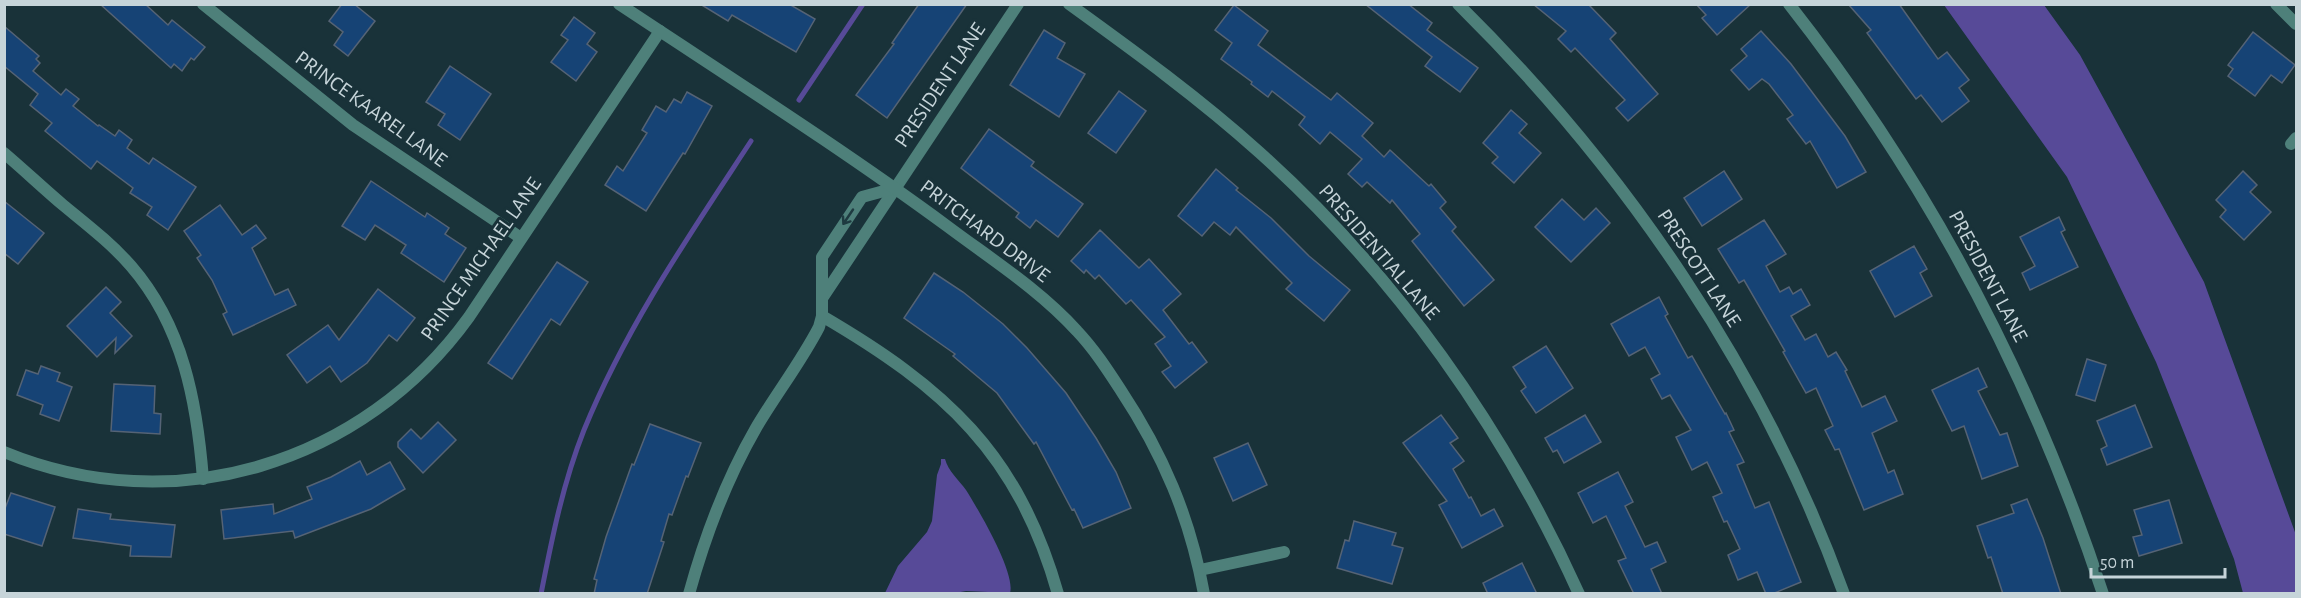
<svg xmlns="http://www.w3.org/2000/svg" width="2301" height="598" font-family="'Alegreya Sans',sans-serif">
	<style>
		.water { fill: #574a98 }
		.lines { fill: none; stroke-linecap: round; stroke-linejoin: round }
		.stream { stroke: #574a98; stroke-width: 5 }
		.building { fill: #164375; stroke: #556375; stroke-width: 1.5 }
		.minor { stroke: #4e807a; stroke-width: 12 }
		.tertiary { stroke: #4e807a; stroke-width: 12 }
		.oneway { stroke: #1e3a40 }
		.labels { text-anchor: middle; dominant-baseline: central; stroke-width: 6; stroke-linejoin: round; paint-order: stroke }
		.street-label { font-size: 21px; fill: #c6d4d9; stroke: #193239 }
	</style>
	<rect width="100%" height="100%" fill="#193239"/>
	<g class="water">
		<polygon points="1944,5 2044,5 2080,55 2204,282 2296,535 2296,593 2243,593 2234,559 2156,362 2067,177"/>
		<path d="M941 459H945C948 471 959 480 966 490 978 509 1016 573 1010 593L966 591 949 594 885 593 898 566 927 532 932 521 937 475 941 464Z"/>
	</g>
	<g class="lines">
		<g class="stream">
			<polyline points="799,100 863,4"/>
			<path d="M541 594C552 538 563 483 584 430 626 327 690 234 751 141"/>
		</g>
	</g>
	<g class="building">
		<polygon points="100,4 145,4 168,25 172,20 205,47 194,60 191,58 182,71 174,64 171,68"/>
		<polygon points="342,4 354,4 375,21 348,56 334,45 343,32 329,21"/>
		<polygon points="700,4 789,4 815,19 796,52 732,15 728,21"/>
		<polygon points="919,4 967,4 887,118 856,95 894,44 892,43"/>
		<polygon points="1365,4 1408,4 1432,23 1427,30 1478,68 1460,92 1425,66 1432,57"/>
		<polygon points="1533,4 1588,4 1616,33 1610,39 1658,94 1628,121 1616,108 1625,100 1575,48 1571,52 1558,39 1566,31"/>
		<polygon points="1696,4 1751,4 1717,35 1702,18 1706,15"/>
		<polygon points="1848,4 1899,4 1938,59 1947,52 1969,80 1959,88 1969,101 1942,122 1921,95 1916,99 1867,33 1871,30"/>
		<polygon points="1234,5 1268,31 1258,45 1331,100 1337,93 1373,123 1362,136 1384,157 1390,150 1429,186 1431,184 1446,202 1440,208 1456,227 1452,231 1494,280 1464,306 1412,241 1420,234 1392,200 1390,203 1367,182 1362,187 1348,174 1362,159 1330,132 1320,144 1299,125 1305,117 1272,91 1268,97 1251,84 1252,82 1221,59 1232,43 1215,30"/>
		<polygon points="574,17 595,33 587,44 597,52 576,81 551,62 568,40 561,35"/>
		<polygon points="4,26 39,56 36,59 40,63 33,71 61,95 66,89 79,99 73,106 98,126 99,125 115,136 119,130 132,140 127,148 149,164 153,158 196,187 168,230 147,215 152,207 130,193 133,188 97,161 91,169 45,131 52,123 30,105 38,94 4,66"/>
		<polygon points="1044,30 1065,43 1057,58 1085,74 1059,117 1010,85"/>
		<polygon points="1761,31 1791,64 1845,136 1866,172 1837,188 1810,141 1806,144 1787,119 1793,115 1769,84 1762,79 1749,90 1731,70 1747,56 1741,49"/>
		<polygon points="2253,32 2295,65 2282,83 2271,75 2255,96 2228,76 2233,69 2228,65"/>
		<polygon points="450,66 491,94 460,140 438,125 445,114 426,102"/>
		<polygon points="1119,91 1146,111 1116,153 1088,133"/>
		<polygon points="687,92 712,106 685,154 683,153 646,211 605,185 617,166 623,171 647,133 642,130 656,106 666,112 674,99 681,103"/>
		<polygon points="1511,110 1527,124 1519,133 1541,153 1514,183 1492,163 1498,157 1483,143"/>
		<polygon points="989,129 1034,162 1031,166 1083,204 1058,237 1036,220 1030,228 1016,217 1019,213 961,168"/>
		<polygon points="1216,169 1238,188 1236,190 1271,218 1309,256 1350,290 1324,321 1286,289 1292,283 1236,227 1230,235 1214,222 1202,236 1178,216"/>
		<polygon points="1724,171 1742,199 1702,226 1684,198"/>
		<polygon points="2243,171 2257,185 2250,192 2271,212 2244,240 2220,217 2226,210 2216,200"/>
		<polygon points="371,181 425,217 427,213 449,228 445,234 466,248 444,282 401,253 406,245 375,225 365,240 342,226"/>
		<polygon points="1562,199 1584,220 1596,208 1610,223 1571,262 1535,227"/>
		<polygon points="4,201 44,233 18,264 4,253"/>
		<polygon points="220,205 242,235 256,225 266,238 252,248 275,295 288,289 296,305 233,335 223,314 227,312 212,280 197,258 201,255 184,231"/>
		<polygon points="2059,217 2065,230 2061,232 2078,267 2030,290 2022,273 2035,266 2020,237"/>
		<polygon points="1764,220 1786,254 1766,266 1780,292 1789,287 1793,294 1801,289 1810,305 1791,316 1805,340 1816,334 1828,357 1836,352 1847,370 1845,371 1862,407 1885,396 1897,421 1872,433 1888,473 1894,470 1903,494 1864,510 1839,449 1835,450 1825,430 1833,426 1816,388 1806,393 1783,352 1785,351 1744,280 1739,283 1718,249"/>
		<polygon points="1100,230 1139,268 1149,259 1181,294 1163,310 1189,344 1192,342 1207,362 1175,388 1162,372 1171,366 1155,344 1165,337 1131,300 1126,304 1099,275 1095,279 1086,270 1084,273 1071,261"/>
		<polygon points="1914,246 1927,269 1920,273 1932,296 1895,317 1870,271"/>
		<polygon points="557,262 588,282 560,325 551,319 512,379 488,363"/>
		<polygon points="934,273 963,292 1003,324 1027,348 1066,393 1096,438 1116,472 1131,508 1083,528 1074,509 1072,510 1036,442 1034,444 997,393 953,356 955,354 904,318"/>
		<polygon points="106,287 121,302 110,313 132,336 115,353 116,338 97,357 67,326"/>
		<polygon points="378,289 415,318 397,341 389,335 367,363 341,382 330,366 307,383 287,355 328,325 339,340"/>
		<polygon points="1659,297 1668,314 1665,316 1688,358 1692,356 1725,414 1726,413 1734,430 1729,432 1744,462 1737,465 1755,508 1769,502 1801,582 1772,594 1766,594 1757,572 1738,580 1728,555 1740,549 1727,521 1724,522 1713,497 1722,493 1707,462 1692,470 1676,437 1691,430 1670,395 1662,399 1651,379 1660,374 1645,347 1629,356 1611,324"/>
		<polygon points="1546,346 1573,388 1536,413 1521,391 1526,387 1513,367"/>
		<polygon points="2087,359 2106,365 2095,401 2076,395"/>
		<polygon points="41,366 60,373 57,381 72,387 59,421 40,414 43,405 17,395 26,370 38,374"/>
		<polygon points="1978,368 1987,387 1978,391 2000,435 2007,433 2018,466 1982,479 1964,426 1952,431 1932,390"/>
		<polygon points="114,384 155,386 154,413 161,414 160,434 111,431"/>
		<polygon points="2135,405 2152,447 2107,465 2101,449 2107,446 2097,421"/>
		<polygon points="1441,415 1458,438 1450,443 1464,461 1453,469 1469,498 1471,497 1481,516 1494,509 1503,526 1462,548 1439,505 1447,501 1403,443"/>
		<polygon points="1585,415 1601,442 1564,463 1557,450 1553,452 1545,438"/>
		<polygon points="438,422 456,440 423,473 398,447 398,442 411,429 421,439"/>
		<polygon points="650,424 701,443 688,477 686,476 672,515 669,514 661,541 664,542 647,594 594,594 597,580 594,579 606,537 632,464 634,465"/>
		<polygon points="1248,443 1267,485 1233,501 1214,458"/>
		<polygon points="360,461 367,475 390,462 405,489 371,509 295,538 293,531 224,539 221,510 273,504 274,514 312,499 307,487 331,477"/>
		<polygon points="1618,472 1633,502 1625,506 1645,547 1657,542 1666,562 1651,569 1662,594 1634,594 1618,561 1626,558 1606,516 1593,523 1578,493"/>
		<polygon points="11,493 55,507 42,546 4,534 4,511"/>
		<polygon points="2027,499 2043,538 2061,594 2003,594 1991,557 1988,558 1977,526 2014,513 2011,505"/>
		<polygon points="2169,500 2182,543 2139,556 2133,537 2142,535 2134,510"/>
		<polygon points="78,509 111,514 110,519 175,525 171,557 130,556 131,546 73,538"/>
		<polygon points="1354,521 1396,533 1392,545 1403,548 1392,584 1337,568 1345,540 1349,541"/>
		<polygon points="1522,563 1537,594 1488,594 1483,583"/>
	</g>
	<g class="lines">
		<g class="minor">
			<polyline points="203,4 353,125 521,238"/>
			<path d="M1069 4C1134 51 1199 98 1259 152 1395 274 1504 428 1579 594"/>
			<path d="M1458 4C1626 170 1763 370 1844 594"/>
			<path d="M1789 4C1928 181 2033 380 2103 594"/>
			<polyline points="2276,4 2296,24"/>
			<polyline points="2291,144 2296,138"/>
			<path d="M4 153C24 170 43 188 63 205 86 224 111 243 131 266 183 326 197 402 203 479"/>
			<polyline points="823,297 1018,4"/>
			<path d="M822 316C945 388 1018 453 1058 594"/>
			<path d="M4 452C174 522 363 464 469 317L660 31"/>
			<polyline points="1200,570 1284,552"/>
			<path d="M689 594C705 536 726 480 756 428 776 394 801 362 819 327L822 316V257L862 197 895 188"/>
		</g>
		<path class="tertiary" d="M619 4C729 77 841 148 947 226 991 259 1040 290 1077 331 1094 349 1107 369 1120 389 1163 454 1190 517 1204 594"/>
	</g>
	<defs><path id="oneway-shaft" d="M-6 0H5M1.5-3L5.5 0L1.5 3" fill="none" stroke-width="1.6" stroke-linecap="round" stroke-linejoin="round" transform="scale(1.5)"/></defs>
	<use class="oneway" href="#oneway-shaft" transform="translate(848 217) rotate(124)"/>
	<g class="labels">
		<g class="street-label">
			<text transform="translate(940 85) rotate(-56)">PRESIDENT LANE</text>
			<text transform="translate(371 109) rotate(36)">PRINCE KAAREL LANE</text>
			<text transform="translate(985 231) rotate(37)">PRITCHARD DRIVE</text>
			<text transform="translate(1379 252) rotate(49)">PRESIDENTIAL LANE</text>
			<text transform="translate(481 259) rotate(-55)">PRINCE MICHAEL LANE</text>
			<text transform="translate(1699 268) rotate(57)">PRESCOTT LANE</text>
			<text transform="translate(1988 276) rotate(62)">PRESIDENT LANE</text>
		</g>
	</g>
	<rect width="2301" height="598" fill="none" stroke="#c6d4d9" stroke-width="12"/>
	<path d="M2091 568v9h134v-9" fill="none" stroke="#c6d4d9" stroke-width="3"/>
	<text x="2100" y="568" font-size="18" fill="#c6d4d9" stroke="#193239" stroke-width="4.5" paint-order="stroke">50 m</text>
</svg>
